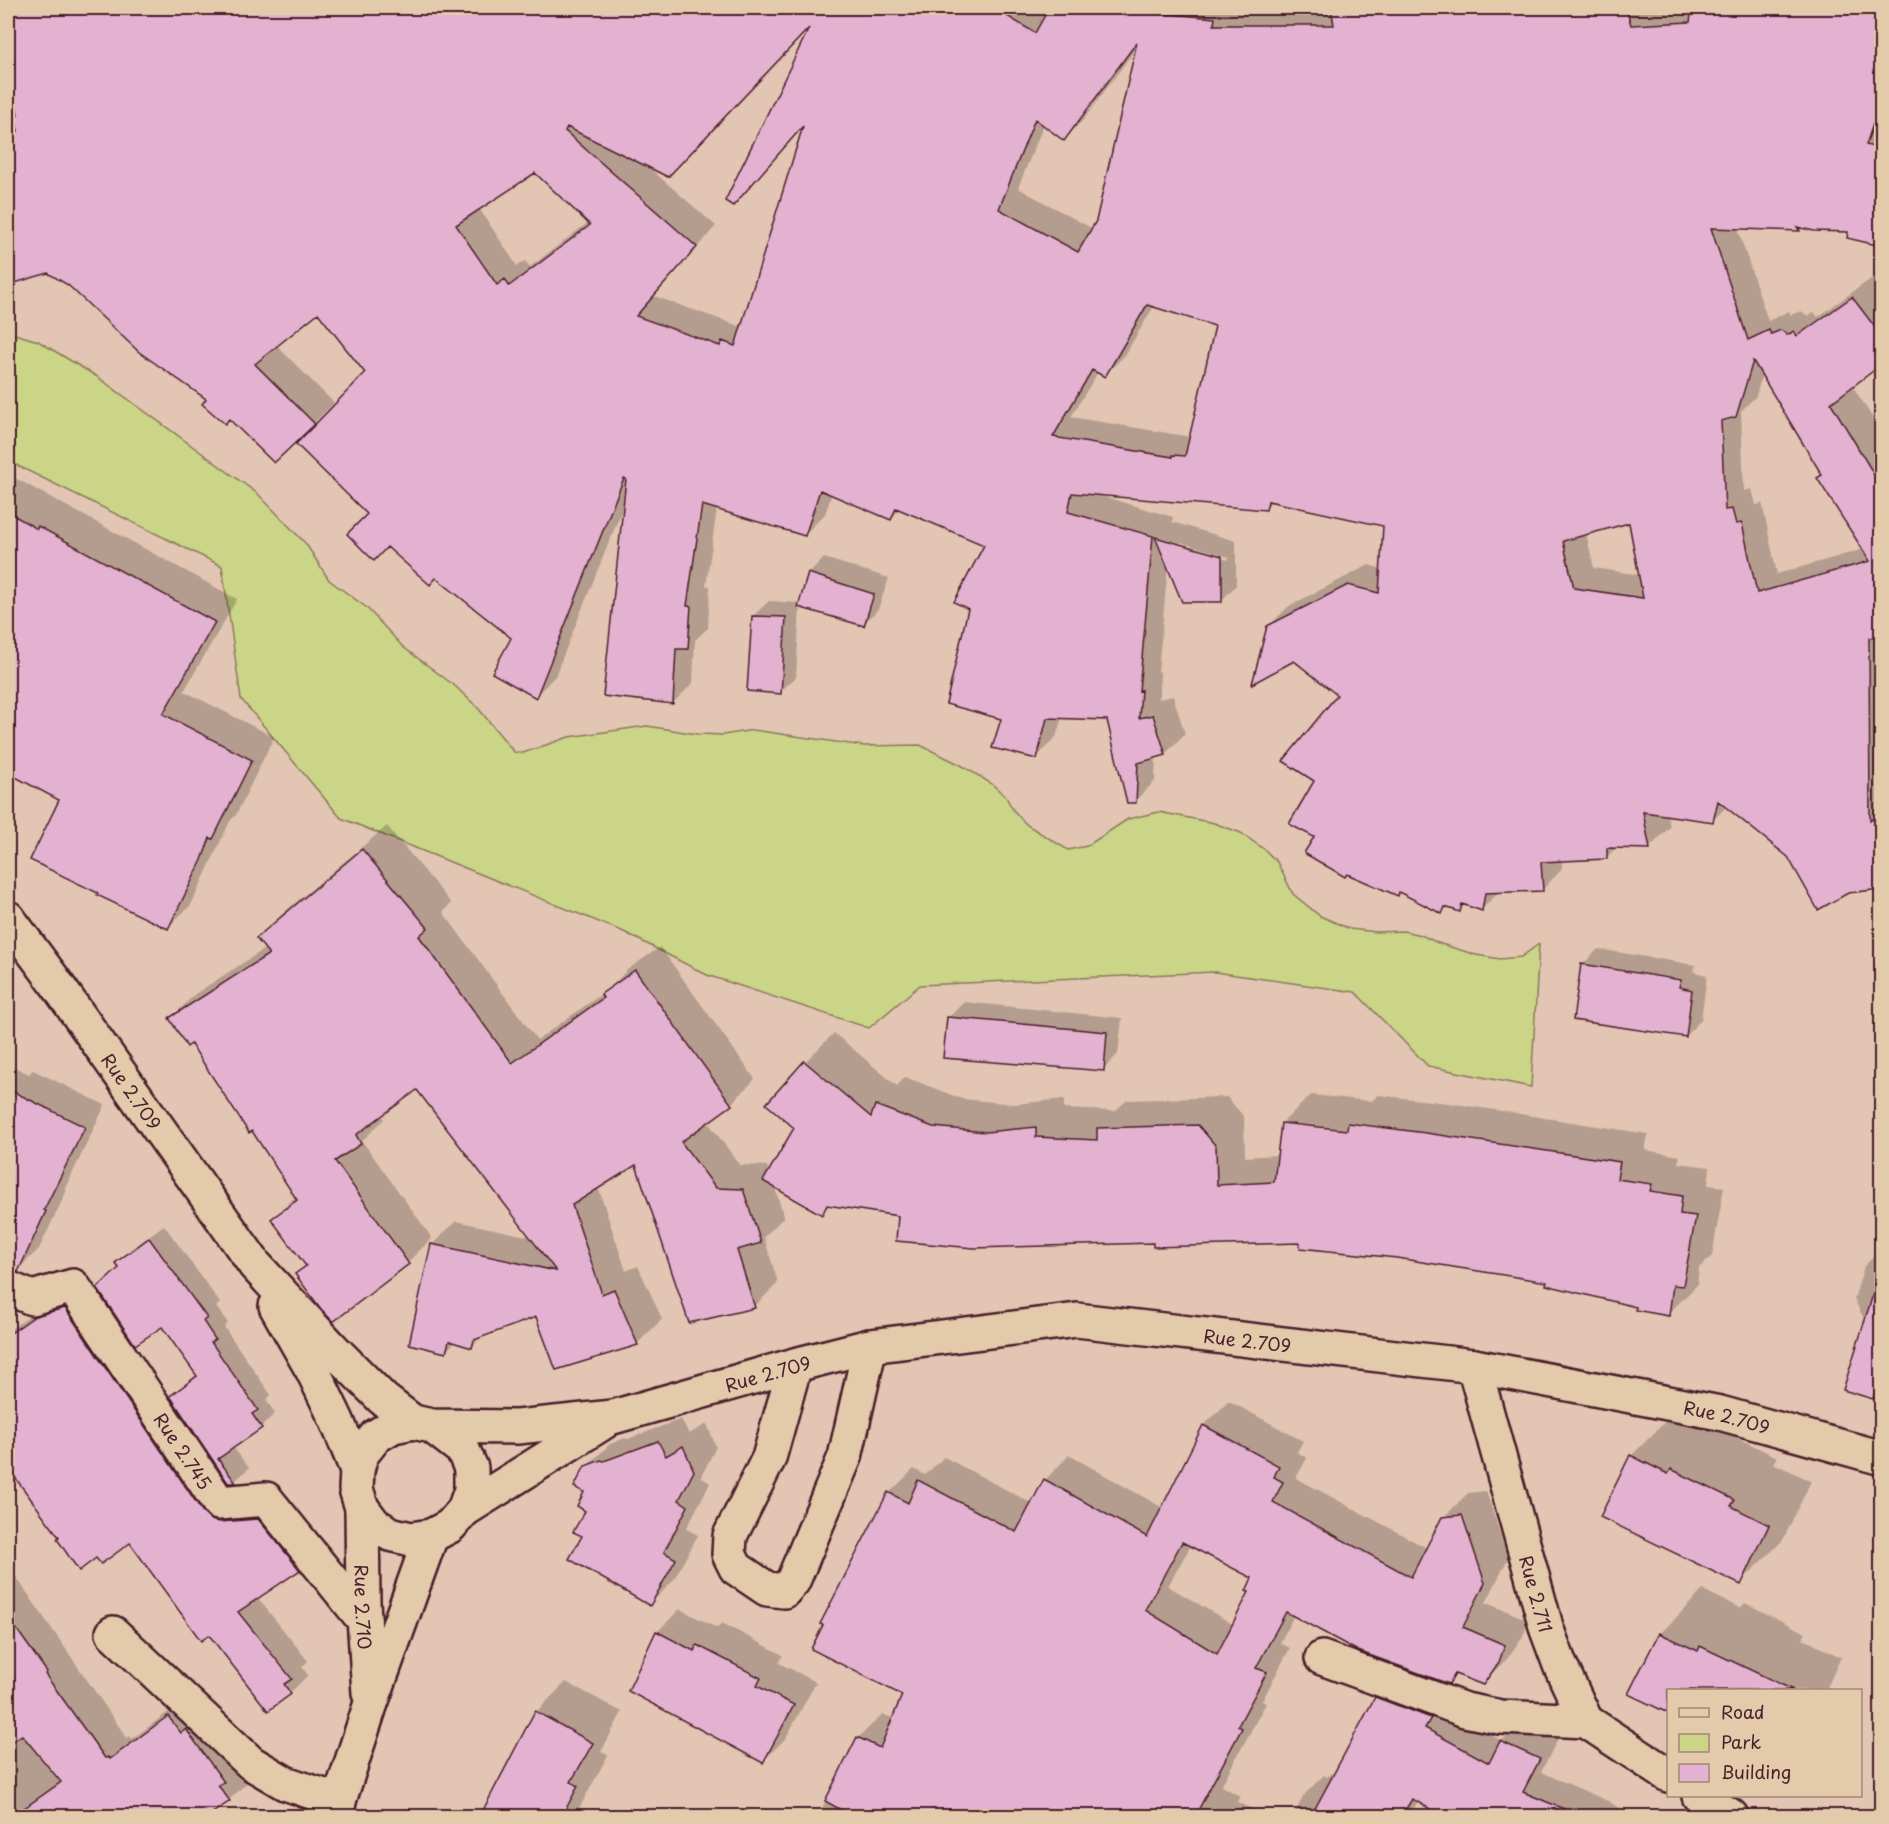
<svg xmlns="http://www.w3.org/2000/svg" width="1889" height="1824" font-family="'Playpen Sans',sans-serif">
	<style>
		.green { fill: #cad588; stroke: #8a7a5a; stroke-width: 1.5 }
		.shadow { fill: #0003; fill-rule: evenodd }
		.building { fill: #e4b2d1; stroke: #4a1f2b; stroke-width: 1.5; fill-rule: evenodd }
		.lines { fill: none; stroke-linecap: round; stroke-linejoin: round }
		.minor-casing { stroke: #4a1f2b; stroke-width: 38 }
		.minor { stroke: #e2caaa; stroke-width: 33 }
		.labels { text-anchor: middle; dominant-baseline: central; stroke-width: 4.5; stroke-linejoin: round; paint-order: stroke }
		.street-label { font-size: 18px; fill: #4a1f2b; stroke: #e2caaa }
	</style>
	<rect width="100%" height="100%" fill="#e2c5b2"/>
	<filter id="ink" filterUnits="userSpaceOnUse"><feTurbulence type="fractalNoise" baseFrequency=".0167" numOctaves="2"/><feDisplacementMap in="SourceGraphic" scale="12" xChannelSelector="R" yChannelSelector="G"/><feConvolveMatrix kernelMatrix="1 2 1 2 8 2 1 2 1" color-interpolation-filters="sRGB"/></filter>
	<g filter="url(#ink)">
		<polygon class="green" points="8,332 38,341 96,376 258,494 306,544 329,580 367,608 403,647 455,686 478,708 514,752 523,753 569,737 647,726 697,734 723,735 753,730 864,746 920,745 961,765 992,784 1006,797 1013,810 1027,825 1068,850 1087,846 1128,819 1159,812 1214,823 1241,833 1265,850 1277,862 1293,894 1320,916 1350,929 1376,932 1403,931 1421,935 1438,943 1476,955 1500,959 1521,957 1539,944 1531,1087 1428,1066 1355,992 1215,972 920,985 869,1028 707,975 624,932 341,818 241,699 222,566 8,461"/>
		<g class="shadow">
			<path d="M8 8H1882V245L1848 237 1850 231 1802 227 1799 229 1737 227 1768 321 1789 311 1791 315 1801 311 1808 316 1814 312 1818 317 1872 278 1882 290V363L1852 385 1882 433V887L1847 892 1789 856 1727 806 1712 821 1667 814 1670 827 1650 847H1617L1607 857 1562 860V869L1542 890 1500 891 1482 909 1466 904 1459 910 1448 906 1442 912 1401 891 1398 894 1316 837V781L1339 694 1269 626 1289 606 1369 565 1382 569 1385 525 1273 500 1265 508 1098 495 1173 517 1172 522 1236 541V585L1221 601 1168 565 1158 672 1160 671 1159 699 1173 696 1185 734 1165 754 1156 756 1155 781 1135 801 1108 718 1062 717 1056 737 1036 758 1002 718 986 544 900 509 891 518 832 493 825 514 805 534 717 508 706 586H710L708 628 695 640 693 683 673 703 624 505 555 676 536 696 513 637 369 514 367 373 318 311 276 345 334 403 314 423 209 398 69 283 49 271 8 283ZM812 24 733 204 806 124 744 321 739 326 654 296 716 226 647 166ZM1137 47 1098 222 1093 229 1018 188 1044 124 1064 139 1084 119ZM535 171 589 222 530 267 525 261 517 266 479 208ZM1154 306 1217 325 1191 437 1071 417 1098 372 1105 375 1125 355ZM1762 374 1824 474 1864 549 1777 574 1762 503 1756 505 1752 489 1744 491 1741 411 1756 396ZM1631 521 1640 575 1594 568 1586 533ZM1180 542 1229 557 1228 560 1180 546Z"/>
			<polygon points="8,469 16,475 15,478 237,599 184,691 274,737 236,815 230,821 191,905 168,927 61,799 8,772"/>
			<polygon points="824,558 889,578 878,609 863,625 800,606 796,677 780,692 753,616 769,601 801,603 809,574"/>
			<polygon points="387,826 451,903 443,912 537,1040 610,988 627,970 660,947 755,1079 731,1104 707,1121 740,1165 767,1166 769,1173 796,1127 769,1104 805,1062 834,1033 897,1086 905,1077 962,1099 1015,1104 1064,1099 1064,1109 1115,1111 1127,1100 1227,1097 1244,1117 1245,1157 1278,1155 1282,1123 1311,1095 1372,1101 1378,1095 1456,1104 1648,1134 1645,1150 1680,1156 1678,1163 1710,1167 1708,1185 1724,1187 1712,1256 1699,1268 1697,1285 1668,1314 1549,1281 1301,1242 1154,1242 899,1215 831,1204 821,1213 774,1185 784,1217 764,1237 778,1283 754,1307 636,1163 598,1187 626,1271 638,1266 662,1319 638,1343 557,1368 537,1315 484,1334 472,1347 455,1342 446,1351 432,1245 456,1221 531,1237 417,1088 381,1115 384,1119 362,1141 432,1238 408,1262 334,1320 297,1274 307,1265 273,1219 296,1196 253,1129 191,1042 171,1018 195,994 266,948 258,938 282,914"/>
			<polygon points="1598,949 1695,965 1694,972 1707,975 1701,1020 1686,1035 1583,964"/>
			<polygon points="964,1002 1122,1018 1118,1054 1103,1070 948,1018"/>
			<polygon points="8,1064 29,1074 33,1070 105,1105 65,1189 67,1190 39,1249 17,1270 8,1268"/>
			<polygon points="164,1225 220,1303 216,1307 228,1323 224,1327 271,1395 266,1400 275,1413 261,1427 233,1447 249,1468 235,1481 229,1482 171,1396 197,1374 117,1263 131,1249"/>
			<polygon points="1882,1249 1882,1392 1878,1391 1872,1397 1866,1323 1854,1299 1864,1266"/>
			<polygon points="83,1291 221,1497 275,1502 316,1552 299,1569 257,1597 308,1661 302,1667 308,1675 290,1693 268,1709 209,1633 131,1541 97,1556 61,1537 8,1466 8,1331 54,1299"/>
			<path d="M1229 1401 1303 1441 1297 1452 1307 1458 1296 1478 1427 1548 1443 1518 1468 1493 1486 1491 1508 1558 1486 1603 1529 1620 1523 1636 1507 1659 1482 1683 1458 1673 1449 1683 1294 1615 1280 1643 1290 1648 1262 1701 1266 1703 1221 1786 1240 1796 1237 1802 1268 1816H818L858 1738 883 1714 894 1719 904 1695 889 1493 914 1469 925 1475 944 1457 1033 1504 1045 1480 1069 1455 1163 1508 1204 1425ZM1191 1545 1254 1577 1251 1592 1234 1625 1168 1586Z"/>
			<polygon points="1674,1413 1711,1431 1715,1427 1777,1457 1773,1463 1811,1481 1783,1540 1740,1583 1631,1456"/>
			<polygon points="681,1419 689,1434 707,1424 716,1447 701,1477 710,1483 686,1529 698,1535 673,1581 650,1604 584,1535 587,1510 586,1467 610,1444 625,1438 628,1439"/>
			<polygon points="8,1565 127,1738 130,1736 132,1739 190,1696 251,1779 229,1800 206,1816 8,1816"/>
			<polygon points="1703,1590 1740,1608 1745,1603 1806,1633 1803,1639 1841,1657 1826,1690 1668,1690 1668,1712 1630,1694 1660,1634"/>
			<polygon points="680,1609 717,1628 722,1623 783,1655 779,1663 816,1682 786,1738 763,1761 657,1632"/>
			<polygon points="1395,1679 1443,1709 1502,1741 1520,1723 1558,1739 1541,1772 1610,1802 1630,1816 1446,1816 1418,1801 1410,1816 1293,1816 1305,1794 1324,1775 1327,1777 1331,1773 1335,1775 1376,1698"/>
			<polygon points="566,1682 622,1712 601,1752 608,1755 575,1816 481,1816 536,1712"/>
		</g>
		<g class="building">
			<path d="M8 8H994L1035 33 1049 8H1124L1123 10 1215 18 1214 25H1334L1331 8H1626L1631 25 1690 22 1692 8H1881V100L1866 145 1881 149V246L1847 238 1848 232 1814 231 1797 227 1800 231 1711 228 1748 340 1769 330 1771 334 1781 330 1787 335 1794 331 1797 336 1852 297 1881 335V365L1831 403 1881 486V635L1869 638 1870 820 1881 818V889L1848 893 1818 910 1788 857 1718 801 1713 822 1643 812 1650 849 1607 848V859L1541 862 1543 891 1485 893 1482 911 1462 904 1460 912 1445 907 1442 914 1399 892 1398 896 1347 874 1345 877 1304 853 1314 837 1289 824 1314 781 1283 761 1337 695 1294 661 1252 684 1267 626 1348 585 1379 593 1383 526 1268 501 1266 510 1072 493 1068 512 1153 536 1139 691 1141 690 1139 718 1153 715 1166 755 1138 763 1136 803H1127L1107 720 1047 718 1037 759 992 748 1001 719 946 704 968 609 954 602 984 545 896 508 891 520 820 490 805 536 702 505 687 606H691L688 649H676L673 704 603 696 626 479 624 478 536 698 492 673 511 638 436 578 430 585 387 547 374 561 347 534 367 514 296 444 365 373 318 313 255 364 315 424 274 463 229 419 225 424 202 404 206 399 139 352 68 285 48 273 8 285V132L18 131 14 116 18 115 8 67ZM809 28 725 201 733 206 803 126 735 346 722 341 720 346 636 316 697 247 565 131 567 127 668 177ZM1137 42 1096 221 1078 252 999 209 1035 119 1064 141ZM535 173 590 225 509 286 505 279 497 285 456 225ZM1147 305 1215 326 1185 456 1173 455V457L1053 437 1092 370 1105 377ZM1753 361 1822 475 1817 478 1870 561 1757 593 1742 523 1736 524 1732 509 1725 510 1721 421 1736 417ZM1629 523 1643 598 1574 588 1563 541Z"/>
			<polygon points="8,512 37,529 38,526 215,622 163,714 252,760 213,839 210,838 202,860 168,929 97,895 98,893 30,860 59,800 8,773"/>
			<polygon points="1155,537 1222,556 1222,602 1182,602"/>
			<polygon points="808,573 874,594 864,626 798,607"/>
			<polygon points="752,616 786,617 781,694 747,691"/>
			<polygon points="362,849 428,928 419,936 512,1063 603,998 601,994 635,970 732,1105 681,1142 716,1188 743,1189 761,1243 737,1250 755,1308 689,1323 636,1165 572,1205 602,1294 614,1289 638,1345 556,1370 536,1317 474,1340 472,1348 449,1341 446,1353 409,1344 431,1244 556,1271 417,1090 356,1135 361,1144 335,1161 409,1264 333,1322 321,1309 295,1274 306,1266 271,1219 297,1200 252,1131 249,1133 191,1044 187,1047 169,1018 269,954 256,938"/>
			<polygon points="1581,964 1681,980 1679,987 1692,990 1686,1037 1573,1020"/>
			<polygon points="947,1017 1107,1032 1104,1071 943,1058"/>
			<polygon points="804,1061 871,1117 875,1105 933,1127 986,1132 1036,1127 1036,1137 1097,1140 1097,1128 1198,1125 1216,1146 1217,1185 1274,1182 1281,1123 1347,1130 1348,1123 1426,1133 1620,1162 1617,1179 1652,1184 1650,1191 1682,1196 1680,1214 1696,1216 1683,1286 1673,1285 1669,1316 1635,1310 1636,1307 1546,1285 1547,1282 1397,1258 1300,1248 1300,1243 1153,1247 1153,1243 974,1248 896,1241 898,1216 827,1205 822,1215 763,1181 794,1128 766,1104"/>
			<polygon points="8,1089 85,1127 44,1210 46,1211 18,1272 8,1270"/>
			<polygon points="149,1238 207,1318 203,1321 215,1339 211,1342 258,1410 252,1414 262,1428 218,1459 236,1483 228,1483 170,1396 197,1376 162,1327 135,1345 97,1288 119,1268 115,1263"/>
			<polygon points="1874,1291 1881,1292 1881,1369 1873,1399 1843,1390"/>
			<polygon points="65,1308 204,1514 211,1520 220,1522 258,1519 300,1570 238,1612 292,1679 284,1684 291,1694 268,1711 209,1635 201,1641 130,1543 101,1564 96,1558 79,1571 57,1539 59,1537 8,1468 8,1335 35,1316"/>
			<path d="M1203 1425 1279 1466 1274 1477 1283 1482 1273 1502 1411 1577 1442 1517 1462 1515 1485 1583 1463 1627 1505 1645 1499 1662 1483 1685 1455 1674 1449 1684 1358 1651 1286 1612 1256 1668 1267 1672 1238 1726 1242 1728 1195 1816H852L825 1801 857 1737 880 1748 902 1695 811 1649 823 1625 820 1624 888 1492 908 1503 918 1480 1016 1532 1044 1479 1147 1537ZM1182 1542 1252 1578 1246 1591 1249 1592 1217 1654 1145 1610Z"/>
			<polygon points="658,1441 666,1456 683,1446 694,1471 679,1500 688,1506 664,1552 676,1559 650,1606 569,1559 582,1536 573,1532 585,1511 577,1506 584,1492 574,1487 585,1466 601,1460 604,1461"/>
			<polygon points="1630,1455 1668,1474 1671,1469 1735,1500 1731,1506 1769,1525 1741,1585 1600,1517"/>
			<polygon points="8,1617 47,1672 45,1674 105,1758 108,1757 110,1759 168,1716 181,1733 186,1729 224,1782 218,1785 230,1801 208,1816 13,1816 61,1782 22,1735 8,1744"/>
			<polygon points="656,1631 694,1651 697,1645 761,1678 757,1686 794,1705 763,1763 628,1691"/>
			<polygon points="1659,1633 1698,1651 1700,1646 1793,1690 1668,1690 1668,1713 1628,1694"/>
			<polygon points="1375,1697 1431,1718 1425,1728 1489,1763 1500,1741 1540,1759 1523,1792 1581,1816 1443,1816 1412,1799 1402,1816 1311,1816"/>
			<polygon points="535,1711 593,1743 571,1782 578,1786 562,1816 480,1816"/>
		</g>
		<g class="lines">
			<g class="minor-casing">
				<g id="minor">
					<path id="s1" d="M8 918 51 976 255 1265 334 1350 383 1399 413 1422"/>
					<path id="s2" d="M8 1288 32 1298 73 1286 219 1503 266 1499 364 1620"/>
					<polyline points="276,1306 313,1371 337,1421 357,1470"/>
					<polyline points="795,1365 769,1458 730,1536 729,1554 736,1568 767,1589 784,1591 793,1581 845,1457 870,1346"/>
					<path id="s3" d="M1474 1366 1547 1630 1560 1665 1586 1721 1668 1775"/>
					<path id="s4" d="M432 1426 463 1450 471 1468V1490L464 1510 450 1526 431 1536 411 1539 390 1534 374 1524 362 1508 356 1489 357 1470 361 1455 376 1436 393 1426 413 1422 432 1426 517 1427 613 1417 795 1365 870 1346 1077 1320 1474 1366 1720 1413 1882 1458"/>
					<path id="s5" d="M362 1508 363 1602 369 1693"/>
					<polyline points="464,1510 604,1422"/>
					<polyline points="113,1633 251,1763 285,1783 339,1801"/>
					<polyline points="1322,1658 1465,1710 1500,1717 1586,1721"/>
					<polyline points="1699,1796 1731,1816"/>
					<polyline points="337,1816 339,1801 370,1706 431,1536"/>
				</g>
			</g>
			<use href="#minor" class="minor"/>
		</g>
	</g>
	<g class="labels">
		<g class="street-label">
			<text stroke="none"><textPath href="#s1" startOffset="213">Rue 2.709</textPath></text>
			<text stroke="none"><textPath href="#s4" startOffset="1192">Rue 2.709</textPath></text>
			<text stroke="none"><textPath href="#s4" startOffset="706">Rue 2.709</textPath></text>
			<text stroke="none"><textPath href="#s4" startOffset="1678">Rue 2.709</textPath></text>
			<text stroke="none"><textPath href="#s2" startOffset="267">Rue 2.745</textPath></text>
			<text stroke="none"><textPath href="#s3" startOffset="236">Rue 2.711</textPath></text>
			<text stroke="none"><textPath href="#s5" startOffset="99">Rue 2.710</textPath></text>
		</g>
	</g>
	<rect width="1889" height="1824" fill="none" stroke="#e2caaa" stroke-width="30"/>
	<rect x="15" y="15" width="1859" height="1794" fill="none" stroke="#4a1f2b" stroke-width="2" filter="url(#ink)"/>
	<rect x="1667" y="1689" width="195" height="108" fill="#e2caaa" stroke="#a58677" stroke-width="1.5"/>
	<rect x="1679" y="1708" width="30" height="9" fill="#e2caaa" stroke="#a58677" stroke-width="1.5"/>
	<text x="1721" y="1719" font-size="18" fill="#4a1f2b">Road</text>
	<rect x="1679" y="1734" width="30" height="18" fill="#cad588" stroke="#a58677" stroke-width="1.5"/>
	<text x="1721" y="1749" font-size="18" fill="#4a1f2b">Park</text>
	<rect x="1679" y="1764" width="30" height="18" fill="#e4b2d1" stroke="#a58677" stroke-width="1.5"/>
	<text x="1721" y="1779" font-size="18" fill="#4a1f2b">Building</text>
</svg>
